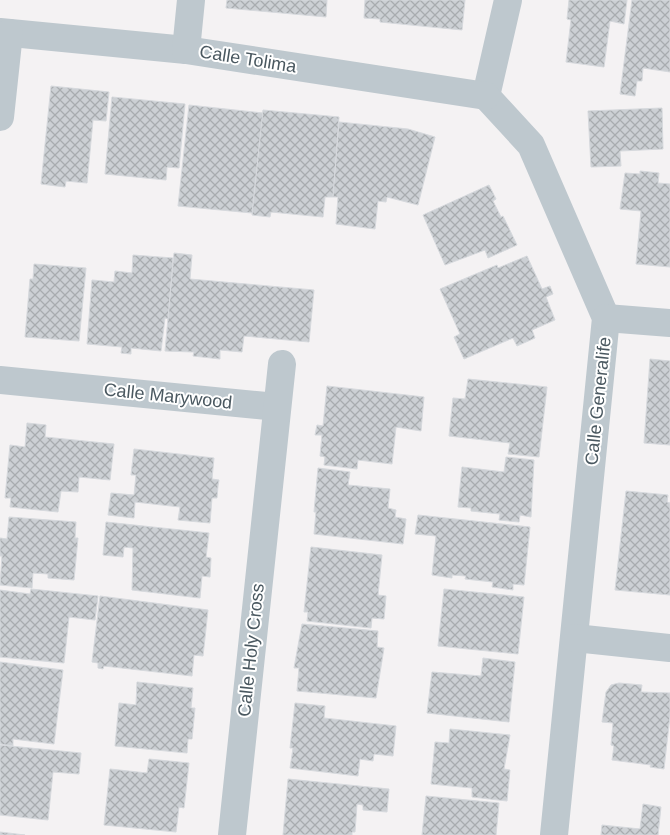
<svg xmlns="http://www.w3.org/2000/svg" width="670" height="835" font-family="Helvetica,sans-serif">
	<style>
		.building { fill: url(#building-cross-hatch); stroke: #d6d9dd }
		.lines { fill: none; stroke-linecap: round; stroke-linejoin: round }
		.minor { stroke: #bec8ce; stroke-width: 28 }
		.labels { text-anchor: middle; dominant-baseline: central; stroke-width: 4; stroke-linejoin: round; paint-order: stroke }
		.street-label { font-size: 18px; fill: #4a5860; stroke: #fff }
	</style>
	<defs>
		<pattern id="building-cross-hatch" width="8" height="8" patternUnits="userSpaceOnUse" patternTransform="scale(1.25)"><rect width="8" height="8" fill="#ccd0d4"/><path d="M0 0l8 8M0 8l8-8" fill="none" stroke="#a8acaf"/></pattern>
	</defs>
	<rect width="100%" height="100%" fill="#f4f2f3"/>
	<g class="building">
		<polygon points="227,0 327,0 326,17 226,8"/>
		<polygon points="365,0 465,0 462,30 380,22 380,19 364,18"/>
		<polygon points="569,0 627,0 624,24 610,21 604,67 566,62 571,20 567,19"/>
		<polygon points="632,0 670,0 670,72 643,68 642,81 637,81 635,96 620,94"/>
		<polygon points="51,86 109,92 106,121 93,120 87,183 66,181 65,187 41,184"/>
		<polygon points="112,97 185,104 179,168 167,167 166,180 105,174"/>
		<polygon points="189,105 263,113 252,213 178,206"/>
		<polygon points="662,108 663,149 620,151 621,166 591,167 588,111"/>
		<polygon points="263,110 339,117 333,197 325,197 323,217 271,212 270,217 252,215"/>
		<polygon points="339,122 408,129 435,137 418,205 387,197 386,202 378,201 375,229 336,224 338,197 333,197"/>
		<polygon points="640,171 659,173 658,183 670,184 670,267 636,264 641,211 620,209 625,173 640,174"/>
		<polygon points="489,185 496,199 493,201 501,217 503,216 517,245 488,258 485,250 445,265 423,215"/>
		<polygon points="174,253 192,255 190,279 314,290 309,342 244,336 242,352 220,350 220,359 193,356 194,352 165,351"/>
		<polygon points="133,255 173,258 168,319 165,318 161,351 131,348 131,354 121,353 122,347 87,344 92,280 114,282 115,271 132,273"/>
		<polygon points="527,256 542,289 550,286 553,294 546,297 555,320 532,330 535,338 517,346 513,338 464,359 454,337 460,334 440,289 497,265 498,268"/>
		<polygon points="34,264 86,268 79,341 25,337 30,279 33,279"/>
		<polygon points="650,359 670,361 670,445 644,443"/>
		<polygon points="468,379 547,387 539,457 508,454 510,443 449,436 453,398 465,399"/>
		<polygon points="327,386 424,397 421,431 396,427 392,464 358,460 357,469 324,465 325,457 320,456 322,435 315,435 317,425 323,426"/>
		<polygon points="27,423 46,425 45,437 114,444 110,480 79,477 78,492 61,491 58,512 10,507 11,498 5,498 10,445 25,447"/>
		<polygon points="134,449 214,458 212,479 219,480 218,486 217,498 212,498 210,523 178,520 180,507 135,502 134,518 108,515 111,493 134,495 136,475 131,475"/>
		<polygon points="506,457 534,460 531,517 520,515 519,522 499,520 500,514 471,511 471,508 458,507 462,467 504,472"/>
		<polygon points="318,468 350,472 348,485 390,489 388,508 396,510 395,517 406,519 403,544 314,534 316,512 314,512"/>
		<polygon points="626,491 668,495 667,502 670,503 670,595 615,590"/>
		<polygon points="418,515 530,527 524,585 513,584 513,590 492,587 493,582 465,579 466,576 452,575 452,578 432,575 436,536 415,534"/>
		<polygon points="9,517 76,522 75,538 78,538 74,580 48,578 48,574 33,573 32,588 0,585 2,556 0,556 0,538 7,539"/>
		<polygon points="106,522 209,533 206,557 211,558 210,577 202,576 200,598 132,590 133,548 124,547 123,557 103,555"/>
		<polygon points="311,547 382,555 378,595 386,596 384,619 372,618 371,628 307,621 308,612 304,612"/>
		<polygon points="31,589 98,596 95,620 69,617 64,663 0,657 0,590 30,594"/>
		<polygon points="444,589 524,597 518,654 438,646"/>
		<polygon points="100,596 208,610 203,656 194,655 192,676 104,666 103,669 98,668 98,663 92,662"/>
		<polygon points="302,624 378,631 377,647 384,648 376,698 297,691 299,668 294,668"/>
		<polygon points="483,658 515,662 509,722 427,713 432,672 481,676"/>
		<polygon points="0,662 63,670 54,744 13,739 13,746 0,744"/>
		<polygon points="137,682 193,688 191,708 195,708 192,739 188,739 187,753 115,746 119,703 136,705"/>
		<polygon points="619,683 642,685 641,692 670,693 670,716 664,769 650,767 651,765 612,760 614,746 611,745 613,723 602,722 606,692 611,685"/>
		<polygon points="295,703 325,706 324,718 396,726 393,756 374,754 373,761 360,759 358,776 290,768 293,748 290,748"/>
		<polygon points="450,729 510,735 504,769 510,770 507,801 472,797 472,788 431,784 435,742 449,743"/>
		<polygon points="0,745 81,753 79,774 53,772 48,820 0,815"/>
		<polygon points="149,759 189,763 184,808 179,807 176,832 104,825 110,769 147,773"/>
		<polygon points="288,779 389,789 387,812 363,810 363,805 357,804 355,832 352,832 352,835 283,835"/>
		<polygon points="426,796 499,803 496,835 422,835"/>
		<polygon points="643,804 661,807 658,835 601,835 602,825 640,829"/>
		<polygon points="0,832 25,835 0,835"/>
	</g>
	<g class="lines">
		<g class="minor">
			<polyline points="508,0 486,96 531,145 606,318 554,835"/>
			<polyline points="0,32 186,50 486,96"/>
			<polyline points="186,50 191,0"/>
			<polyline points="0,117 9,33"/>
			<polyline points="606,318 670,323"/>
			<polyline points="0,380 277,407"/>
			<polyline points="575,638 670,648"/>
			<polyline points="232,835 282,364"/>
		</g>
	</g>
	<g class="labels">
		<g class="street-label">
			<text transform="translate(248 59) rotate(9)">Calle Tolima</text>
			<text transform="translate(168 396) rotate(6)">Calle Marywood</text>
			<text transform="translate(598 401) rotate(-84)">Calle Generalife</text>
			<text transform="translate(251 650) rotate(-84)">Calle Holy Cross</text>
		</g>
	</g>
</svg>
